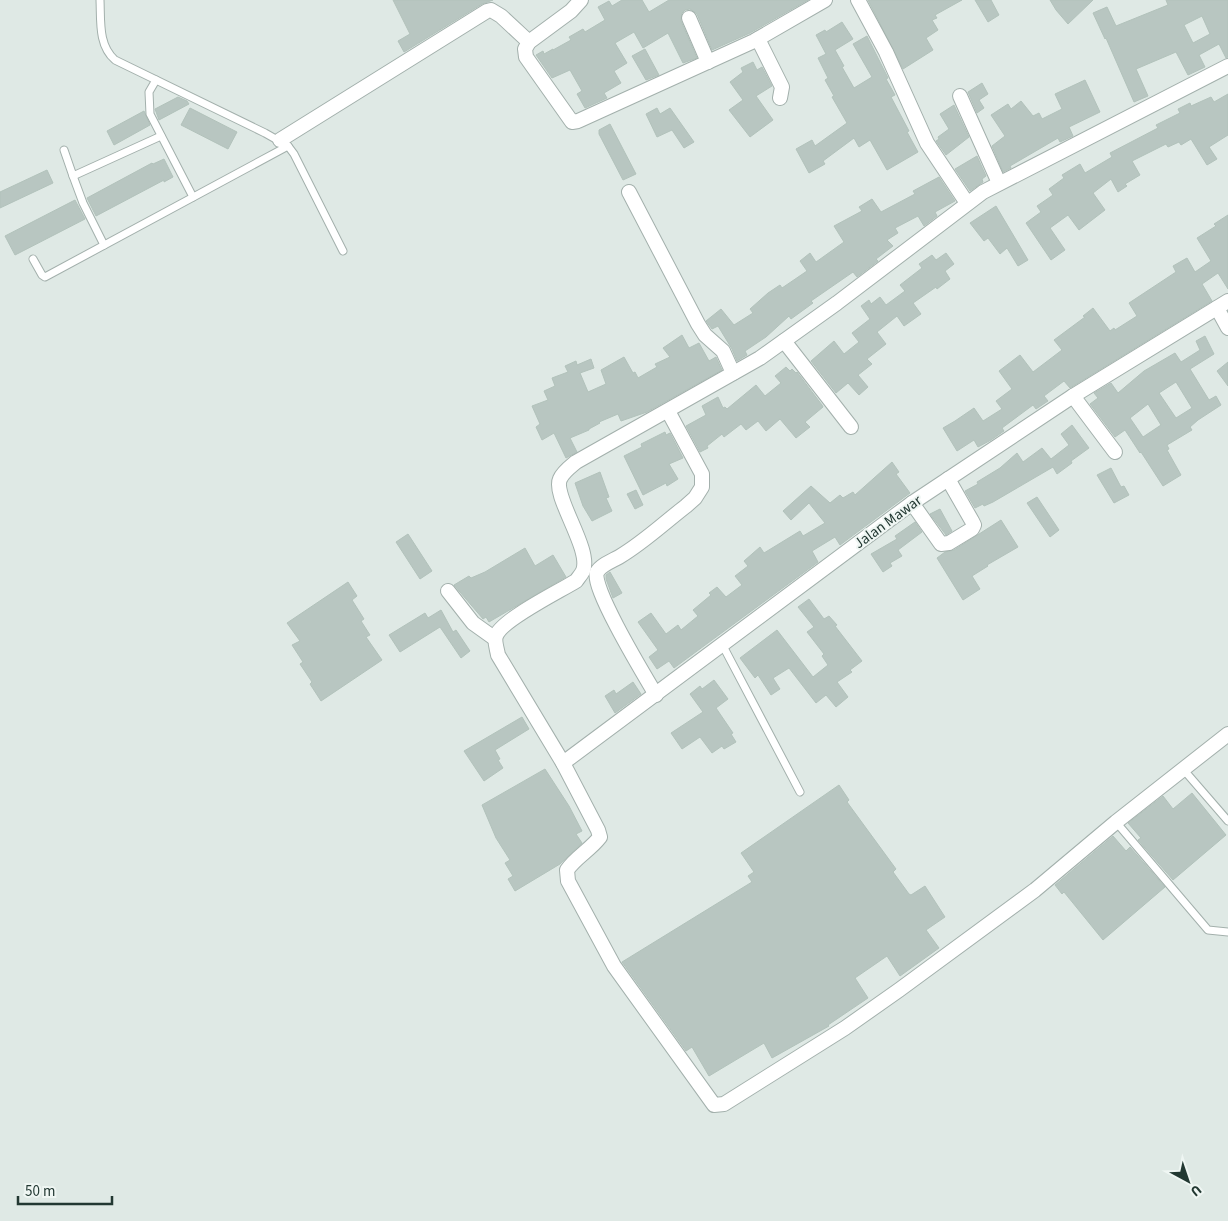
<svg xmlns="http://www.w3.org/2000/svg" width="1228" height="1221" font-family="'Source Sans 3',sans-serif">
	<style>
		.building { fill: #b8c6c1; stroke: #b2c2bb; fill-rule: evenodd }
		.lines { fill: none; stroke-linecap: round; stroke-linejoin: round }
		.service-casing { stroke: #a3b0ac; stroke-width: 9 }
		.minor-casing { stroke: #a3b0ac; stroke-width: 16 }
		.service { stroke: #fff; stroke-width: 7 }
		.minor { stroke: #fff; stroke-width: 14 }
		.labels { text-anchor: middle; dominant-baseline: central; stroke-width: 4; stroke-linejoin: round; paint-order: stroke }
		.street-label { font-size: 15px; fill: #223832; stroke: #eff6f3 }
	</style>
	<rect width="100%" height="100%" fill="#dfe9e5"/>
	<g class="building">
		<polygon points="393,0 493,0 482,4 404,52 398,41 410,34"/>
		<polygon points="622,0 642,0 649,12 669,0 808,0 750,33 712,50 697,14 690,9 685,10 682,13 681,21 697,58 683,63 668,33 643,48 634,32 615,43 627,63 614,71 621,83 604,93 607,98 585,108 577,94 582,91 570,70 552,78 536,55 543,51 544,54 553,49 553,50 571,40 569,37 583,29 585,32 605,20 598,7 609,1 612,6"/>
		<polygon points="868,0 962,0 935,15 937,18 932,20 938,30 926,38 933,50 903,69"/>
		<polygon points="975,0 991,0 999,15 988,22"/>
		<polygon points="1050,0 1093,0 1068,24 1056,10"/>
		<path d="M1166 0H1228V57L1226 58 1219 44 1199 55 1205 67 1188 75 1176 52 1136 69 1148 96 1134 102 1106 38 1105 39 1093 13 1107 7 1116 26 1168 5ZM1202 16 1210 34 1193 43 1184 25Z"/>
		<polygon points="842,22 853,39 835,50 844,66 842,67 854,88 872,77 853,44 867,36 888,78 886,79 895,95 891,97 909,131 907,132 918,152 887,170 870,140 859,147 854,138 823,161 825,164 809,173 796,149 812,140 815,146 847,123 832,97 834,96 825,80 828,78 818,58 826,54 816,35 825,30 826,32"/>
		<polygon points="645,49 659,75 646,80 632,56"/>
		<polygon points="753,62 757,70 762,67 772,86 756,96 773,120 750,137 729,110 743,100 730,82 743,72 741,68"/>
		<polygon points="1085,80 1100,112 1069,127 1073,136 1060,142 1058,138 1010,166 1011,168 1003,172 992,146 1005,136 991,115 1008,104 1011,109 1021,101 1033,116 1039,113 1042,119 1062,109 1055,94"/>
		<polygon points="982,83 988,94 979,100 984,108 977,113 968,92"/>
		<polygon points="1228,94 1228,135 1209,147 1217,159 1207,165 1191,139 1181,145 1179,142 1168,147 1166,144 1132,161 1140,175 1125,184 1127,186 1118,192 1111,179 1093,193 1105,210 1079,230 1068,215 1050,228 1065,250 1051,260 1026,223 1041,212 1037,206 1053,195 1049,189 1064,178 1062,175 1080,164 1085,173 1112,157 1110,153 1158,128 1156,125 1180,113 1178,109 1190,103 1191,106 1211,97 1214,102"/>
		<polygon points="178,97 187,101 189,104 159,120 155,109"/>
		<polygon points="954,105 969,137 946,155 936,141 939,139 938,137 949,129 940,114"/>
		<polygon points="190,108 237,132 228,149 181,125"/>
		<polygon points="657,108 660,114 670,108 694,142 684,148 672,130 657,137 646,114"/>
		<polygon points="144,111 150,125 114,145 107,131"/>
		<polygon points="610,124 636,174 623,180 599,134 599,130"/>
		<polygon points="977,156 986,176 982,179 983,182 970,191 955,169"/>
		<polygon points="164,159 173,177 164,182 164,180 96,216 87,198 152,163 153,164"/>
		<polygon points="47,170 53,183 0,208 0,192"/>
		<polygon points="939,177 955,201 935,212 937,216 924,226 918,216 895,228 898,233 887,240 893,246 876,259 878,261 857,277 853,272 811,301 813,303 791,319 789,316 766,337 745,351 747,355 737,361 732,349 718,326 712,329 706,321 721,309 734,325 753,313 750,309 768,293 780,285 782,288 807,271 800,261 810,253 816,262 844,242 834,226 862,211 859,207 872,199 881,212 915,194 913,191"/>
		<polygon points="75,200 85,219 15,255 5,236"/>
		<polygon points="996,206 1028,260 1018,266 1007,248 1000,254 988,238 984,241 970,223"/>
		<polygon points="1228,215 1228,289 1218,273 1202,284 1212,301 1070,388 1064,381 1044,396 1048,401 1036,409 1033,405 1002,428 1004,431 991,440 978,447 974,440 957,451 943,428 955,421 974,408 983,421 1002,409 996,401 1012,389 999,371 1020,355 1033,372 1062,350 1054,340 1085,317 1083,316 1093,308 1110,331 1114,328 1115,330 1137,316 1129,303 1176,272 1173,266 1187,258 1195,272 1211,261 1197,238 1216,226 1214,224"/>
		<polygon points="946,253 954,264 945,271 950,279 937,289 936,287 913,303 921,314 904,326 897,316 877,332 886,344 867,359 872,364 858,375 868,387 859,395 848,383 836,393 811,361 834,341 844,354 859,342 852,333 870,319 861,306 869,300 871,304 880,297 886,305 905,291 900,285 922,268 919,264 932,255 936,260"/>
		<polygon points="682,335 689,348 699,343 709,361 716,357 722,370 647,412 621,421 618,414 599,422 600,423 589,429 589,430 570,438 577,452 566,458 554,433 542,440 536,427 540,424 532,406 548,400 544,391 555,386 552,378 568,372 565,366 576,361 577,365 591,359 594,368 580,373 588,392 606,384 601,370 624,357 633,373 635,372 638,378 657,367 655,364 670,357 663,348"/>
		<path d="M1205 336 1214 354 1190 369 1209 400 1216 396 1221 405 1198 420 1190 427 1192 430 1167 445 1169 449 1167 450 1181 475 1163 486 1141 452 1140 453 1125 430 1115 437 1090 404 1098 398 1094 393 1111 383 1118 393 1144 371 1175 353 1181 362 1200 350 1196 341ZM1176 382 1192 408 1176 418 1159 393ZM1148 404 1161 425 1143 437 1130 418Z"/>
		<polygon points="1228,362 1228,386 1217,371"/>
		<polygon points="786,367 790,371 792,369 796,373 797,372 822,405 823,407 805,422 810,427 796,438 780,419 766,431 758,421 746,430 741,424 724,437 722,434 707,446 708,448 700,452 686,426 706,415 702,406 718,397 723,408 725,407 727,409 756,385 765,396 781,383 775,376"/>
		<polygon points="1072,425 1089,448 1071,461 1072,463 1057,474 1053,467 993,502 984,506 983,504 975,508 965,491 978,484 977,482 1000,468 1017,453 1023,462 1042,448 1051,459 1069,445 1061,434"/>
		<polygon points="665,432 666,435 670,433 683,458 669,464 678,479 667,486 666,483 643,495 624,456 642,447 641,444"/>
		<polygon points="892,462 899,472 896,474 910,493 840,545 835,537 812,551 818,562 674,668 669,661 657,669 649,657 658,650 638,622 651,613 666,634 678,625 681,630 698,616 693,610 711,595 709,593 717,587 726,597 742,585 735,576 748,566 744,561 760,547 764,553 800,531 803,536 825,523 809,503 791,520 783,511 811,486 830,503 840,495 843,498 853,492 855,495"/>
		<polygon points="1111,468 1121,487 1124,486 1129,495 1114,503 1097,475"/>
		<polygon points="600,472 609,497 606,498 612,511 592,521 583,506 575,483"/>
		<polygon points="636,490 643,505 635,509 627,494"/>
		<polygon points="1037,497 1059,530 1050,537 1027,503"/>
		<polygon points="940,509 952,531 946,535 930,514"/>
		<polygon points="1001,520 1018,547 987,565 988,566 972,576 980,589 963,600 937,558 945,552 954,550"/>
		<polygon points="915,522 922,532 898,550 902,556 890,563 892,566 883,572 871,554 897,539 895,536"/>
		<polygon points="408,534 432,571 420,579 396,542"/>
		<polygon points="525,548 535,566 553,555 566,577 489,622 486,617 483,619 454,585 469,576 471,578 485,572"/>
		<polygon points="610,572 622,593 613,598 606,579 606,575"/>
		<polygon points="348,582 357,596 352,600 364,619 361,621 370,635 366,637 382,660 321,701 310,684 312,682 300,664 303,662 292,645 300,641 287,623"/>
		<polygon points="809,599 824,619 829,616 837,625 835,626 862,661 850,670 852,672 837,682 848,697 836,707 826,695 816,703 789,668 773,678 780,689 771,695 758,675 755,678 740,658 777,630 813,677 828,665 822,656 824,654 807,632 814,627 798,607"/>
		<polygon points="441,610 453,632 456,630 470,651 461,658 440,627 400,652 389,635 425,613 428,618"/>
		<polygon points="714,680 728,699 716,708 733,733 731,734 736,742 724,749 722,746 712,753 700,737 682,749 671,733 703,712 690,694 700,686 702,689"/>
		<polygon points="633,682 641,694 615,713 605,696 614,690 616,694"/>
		<polygon points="522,717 529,729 495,750 500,759 498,760 503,768 484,781 464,751"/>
		<polygon points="545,769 569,806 582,831 576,834 582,843 560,864 515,891 508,879 513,876 505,863 510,860 496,838 482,805"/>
		<polygon points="839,785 849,800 847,802 896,869 893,872 909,894 911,895 925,886 945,917 926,930 939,948 900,976 887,956 855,978 868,998 828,1025 829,1026 772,1058 764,1043 709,1076 692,1047 686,1051 622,962 752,882 748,876 754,872 741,853"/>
		<polygon points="1192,793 1226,835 1173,880 1138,840 1141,838 1128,823 1163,796 1173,809"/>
		<polygon points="1113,836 1126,851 1130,847 1165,887 1103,940 1064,892 1062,894 1055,885"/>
	</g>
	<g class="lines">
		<g class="service-casing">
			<g id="service">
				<path d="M100 0C101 21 98 45 115 60L265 133 288 146 294 154 343 251"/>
				<polyline points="156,80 149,92 150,114 193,197"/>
				<polyline points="64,150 73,176 161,136"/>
				<polyline points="73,176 83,203 104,245"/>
				<polyline points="33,259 42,275 45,277 288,146"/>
				<polyline points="723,646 800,792"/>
				<polyline points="1183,769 1228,821"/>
				<polyline points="1116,822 1208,930 1228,932"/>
			</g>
		</g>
		<g class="minor-casing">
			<g id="minor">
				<polyline points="581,0 571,11 529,42 525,49 526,57 572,122 578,121 754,41 825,0"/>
				<polyline points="858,0 886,52 927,143 967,203"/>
				<polyline points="689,18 708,62"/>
				<polyline points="758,39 782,87 780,98"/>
				<path d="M1228 66 983 192 837 303 760 358 576 462C570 467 563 472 560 479 552 496 592 549 583 571 581 575 578 578 576 581 560 591 501 620 496 636 494 641 497 649 498 655L563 763 598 830 600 837C590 850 576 857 567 870L568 881 614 966 714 1105 724 1104 845 1028 899 990 1035 890 1116 822 1228 734"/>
				<polyline points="960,96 999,183"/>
				<polyline points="280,140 487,11 491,10 501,16 529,42"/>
				<polyline points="629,192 698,324 705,335 723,351 733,373"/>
				<polyline points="1217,308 1228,328"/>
				<polyline points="784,341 851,427"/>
				<polyline points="1073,396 1115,452"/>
				<polyline points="912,503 941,544 949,543 972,529 974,525 972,521 948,479"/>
				<polyline points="448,591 473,623 494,638"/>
				<path d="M656 695C646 678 590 586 597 572 601 565 612 561 619 557 643 543 664 523 686 506L695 498 702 487V474L668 411"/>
				<polyline points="563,763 912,503 1073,396 1228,301"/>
			</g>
		</g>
		<use href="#service" class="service"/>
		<use href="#minor" class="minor"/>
	</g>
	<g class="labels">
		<g class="street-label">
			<text transform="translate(888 522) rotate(-36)">Jalan Mawar</text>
		</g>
	</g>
	<g transform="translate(1188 1181) rotate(140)" stroke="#eff6f3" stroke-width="4" paint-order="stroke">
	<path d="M0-4L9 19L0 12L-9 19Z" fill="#223832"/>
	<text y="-8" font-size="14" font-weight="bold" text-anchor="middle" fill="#223832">U</text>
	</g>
	<path d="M18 1196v8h94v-8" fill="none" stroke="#223832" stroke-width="2.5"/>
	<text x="25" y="1196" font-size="15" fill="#223832" stroke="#eff6f3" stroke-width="4" paint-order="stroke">50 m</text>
</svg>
